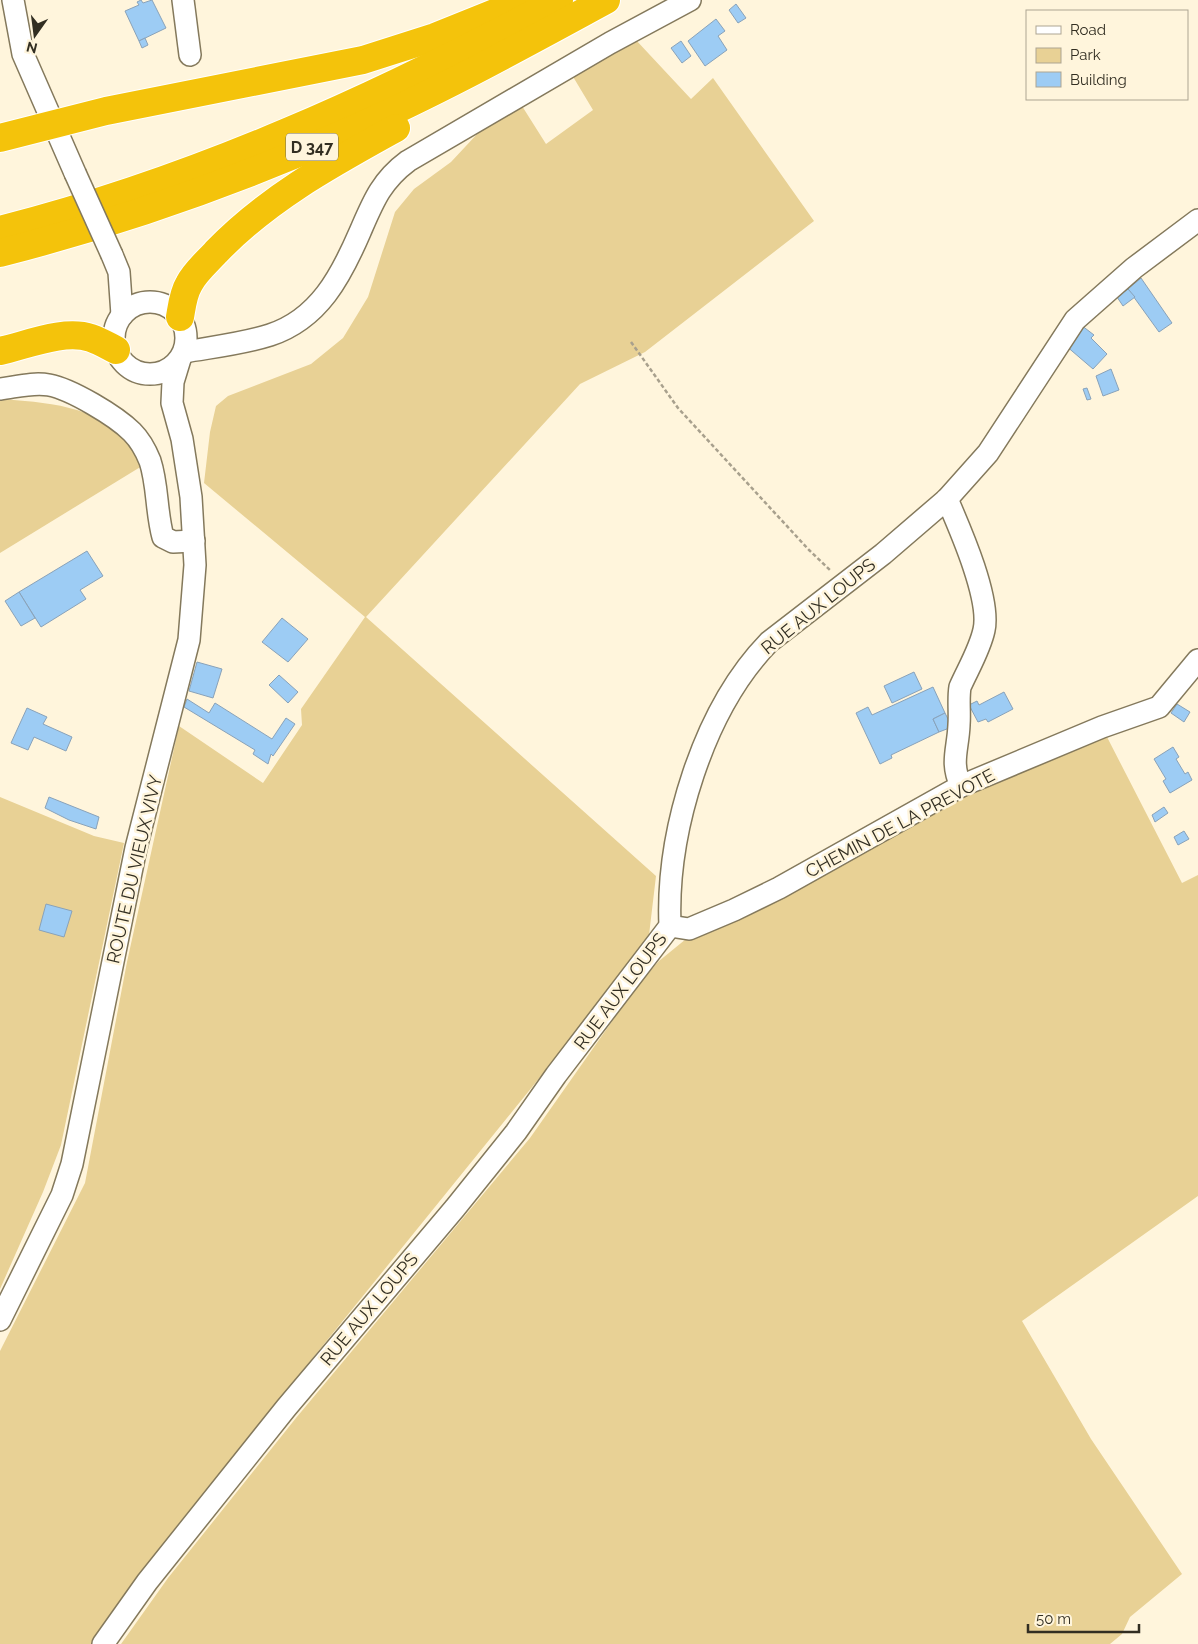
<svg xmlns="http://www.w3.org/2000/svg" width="1198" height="1644" font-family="Raleway,sans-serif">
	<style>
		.green { fill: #e8d195 }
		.building { fill: #9dccf4; stroke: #89a2b9 }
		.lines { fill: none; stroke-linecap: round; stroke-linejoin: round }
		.minor-casing { stroke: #84795c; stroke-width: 24 }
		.highway-casing { stroke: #fff; stroke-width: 30 }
		.path { stroke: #a8a08d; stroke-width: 2.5; stroke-dasharray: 4 2.5; stroke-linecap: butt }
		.minor { stroke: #fff; stroke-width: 21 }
		.highway { stroke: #f4c30b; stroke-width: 28 }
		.minor-bridge-casing { stroke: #84795c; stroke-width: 24; stroke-linecap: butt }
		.minor-bridge { stroke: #fff; stroke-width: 21 }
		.labels { text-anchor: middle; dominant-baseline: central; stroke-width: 5; stroke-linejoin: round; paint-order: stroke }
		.shield { fill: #fff5dc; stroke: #706a5a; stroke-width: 1 }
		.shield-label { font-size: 16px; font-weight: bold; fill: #322e22 }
		.street-label { font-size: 18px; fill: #322e22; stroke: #fff5dc }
	</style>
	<rect width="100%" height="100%" fill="#fff5dc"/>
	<g class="green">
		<polygon points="635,39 691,99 713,78 814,221 645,352 580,384 366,617 656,876 649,935 541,1076 176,1527 92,1644 0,1644 0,1351 85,1183 127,962 179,726 263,783 302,725 301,709 365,617 204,483 210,432 216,406 228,396 311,364 343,338 368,297 395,212 414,189 451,162 479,132 522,106 546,144 593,110 569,70"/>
		<path d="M0 399C42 402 100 405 128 443 134 450 138 459 142 466L0 553Z"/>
		<polygon points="1107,737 1182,883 1198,875 1198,1196 1022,1321 1091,1439 1182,1574 1130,1617 1122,1634 1110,1644 121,1644 168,1578 296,1418 530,1138 639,983 659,961 686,939 785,894 979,785"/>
		<polygon points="0,797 94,836 124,843 61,1145 43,1192 0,1289"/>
	</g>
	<g class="building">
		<polygon points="141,0 143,3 152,0 166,28 139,41 125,11 139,5 137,2"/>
		<polygon points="736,4 746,18 738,23 729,10"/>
		<polygon points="716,19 725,31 718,36 727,50 705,66 688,41"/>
		<polygon points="145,38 148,45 142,48 139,41"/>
		<polygon points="681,41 691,56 682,63 671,48"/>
		<polygon points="1141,278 1172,323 1159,332 1128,289"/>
		<polygon points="1128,289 1135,297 1123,306 1117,297"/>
		<polygon points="1081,325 1094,335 1091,338 1107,354 1093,369 1065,345"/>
		<polygon points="1111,369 1119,390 1103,396 1096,376"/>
		<polygon points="1087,388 1091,399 1087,400 1083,389"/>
		<polygon points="87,551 103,576 80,590 86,599 41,627 19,592"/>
		<polygon points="19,592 35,618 21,626 5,601"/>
		<polygon points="282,618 308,639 288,662 262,642"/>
		<polygon points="197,662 222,669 213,698 189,691"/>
		<polygon points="914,672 922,689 892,703 884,686"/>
		<polygon points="279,675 298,692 288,703 269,685"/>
		<polygon points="933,687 945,713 933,719 939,732 891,755 892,758 880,764 856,713 868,707 872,715"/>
		<polygon points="1004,692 1013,709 988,722 986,719 978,722 969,705 977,701 979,705"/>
		<polygon points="187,699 209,713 215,703 272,739 286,718 295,724 273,756 271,754 268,764 253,754 255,750 184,707"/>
		<polygon points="1177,704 1190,712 1184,722 1171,713"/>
		<polygon points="27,708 47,717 43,724 72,737 66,751 34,737 28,750 11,743"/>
		<polygon points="945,713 952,727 939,732 933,719"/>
		<polygon points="1173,747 1179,757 1176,759 1185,774 1188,772 1192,780 1170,793 1163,781 1166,779 1154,759"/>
		<polygon points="49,797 99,817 96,829 69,820 45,808"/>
		<polygon points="1164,807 1168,813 1155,822 1152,815"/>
		<polygon points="1184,831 1189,839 1178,845 1174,837"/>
		<polygon points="46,904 72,911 64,937 39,930"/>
	</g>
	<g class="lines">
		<g class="minor-casing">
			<g id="minor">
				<polyline points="13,0 23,54 75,173"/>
				<polyline points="183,0 190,55"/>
				<polyline points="112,255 119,272 122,315"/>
				<circle cx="150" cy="338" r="36"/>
				<path d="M184 352C212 347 242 344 270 335 319 319 341 276 360 232 373 202 381 181 408 161L610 43 690 0"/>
				<path d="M0 389C16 387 33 382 49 385 71 389 116 416 132 432 140 440 146 451 150 461 158 485 156 512 163 537L173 542 194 541"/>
				<path d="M947 499C960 529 991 599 984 630 980 649 968 669 960 687 958 699 960 712 959 725 958 750 950 762 961 786"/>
				<polyline points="670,926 689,929 734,910 779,888 961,786 1102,727 1159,707 1198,660"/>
				<polyline points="0,1320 62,1195 72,1164 136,848 189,640 195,565 191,497 182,439 172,403 173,382 180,359"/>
				<path d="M103 1644 147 1582 286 1408 455 1208 516 1132 556 1075 670 926C666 832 703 710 769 642L883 554 947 499 988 453 1075 320 1134 268 1198 220"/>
			</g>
		</g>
		<g class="highway-casing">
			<g id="highway">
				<polyline points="0,138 106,111 363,60 435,37 527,0"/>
				<path d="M0 230C197 180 381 96 559 0"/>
				<path d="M0 253C121 222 240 180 354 129 440 91 523 45 606 0"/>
				<path d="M180 317C182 306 183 294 189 284 195 272 207 262 216 252 268 198 331 164 396 128"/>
				<path d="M0 351C27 345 64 329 91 338 100 341 108 346 116 350"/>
			</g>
		</g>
		<polyline class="path" points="631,342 678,408 809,550 831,571"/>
		<use href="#minor" class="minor"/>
		<use href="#highway" class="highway"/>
		<g class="minor-bridge-casing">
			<polyline id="minor-bridge" points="75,173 112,255"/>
		</g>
		<use href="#minor-bridge" class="minor-bridge"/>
	</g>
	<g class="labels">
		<rect class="shield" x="286" y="133.5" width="52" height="27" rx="4"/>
		<g class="shield-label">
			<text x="312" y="147">D 347</text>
		</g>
		<g class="street-label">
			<text transform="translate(818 606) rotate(-39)">RUE AUX LOUPS</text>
			<text transform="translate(900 823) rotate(-28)">CHEMIN DE LA PREVOTE</text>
			<text transform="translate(134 869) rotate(-77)">ROUTE DU VIEUX VIVY</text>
			<text transform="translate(620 991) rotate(-53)">RUE AUX LOUPS</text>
			<text transform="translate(369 1309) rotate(-50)">RUE AUX LOUPS</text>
		</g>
	</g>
	<rect x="1026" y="10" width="162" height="90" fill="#fff5dc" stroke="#ada592"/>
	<rect x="1036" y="26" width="25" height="8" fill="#ffffff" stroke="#ada592"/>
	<text x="1070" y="35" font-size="15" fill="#322e22">Road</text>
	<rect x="1036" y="48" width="25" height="15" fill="#e8d195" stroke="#ada592"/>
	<text x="1070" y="60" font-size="15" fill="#322e22">Park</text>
	<rect x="1036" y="72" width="25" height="15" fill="#9dccf4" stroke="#ada592"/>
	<text x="1070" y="85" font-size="15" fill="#322e22">Building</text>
	<g transform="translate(35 35) rotate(194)" stroke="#fff5dc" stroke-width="4" paint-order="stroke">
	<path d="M0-4L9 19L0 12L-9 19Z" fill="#322e22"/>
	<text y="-8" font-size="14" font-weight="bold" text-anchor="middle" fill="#322e22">N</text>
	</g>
	<path d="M1028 1624v8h111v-8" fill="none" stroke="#322e22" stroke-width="2.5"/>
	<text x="1036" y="1624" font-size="15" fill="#322e22" stroke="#fff5dc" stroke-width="4" paint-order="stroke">50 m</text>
</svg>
